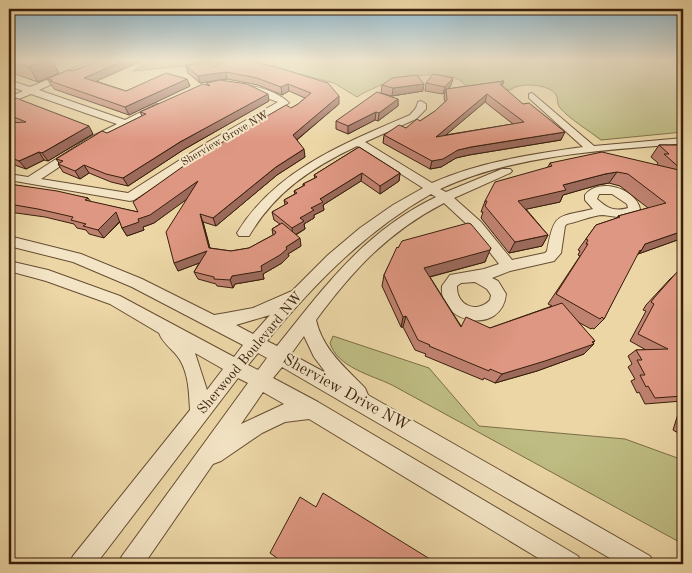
<svg xmlns="http://www.w3.org/2000/svg" width="692" height="573" font-family="'Old Standard TT',serif">
	<style>
		.green { fill: #bebc82; stroke: #7c6e47 }
		.lines { fill: none; stroke-linecap: round; stroke-linejoin: round }
		.minor-casing { stroke: #664d32; stroke-width: 2 }
		.minor { fill: #f3e4c5; fill-rule: evenodd }
		.wall { fill: #bf8270; stroke: #391f0c; fill-rule: evenodd }
		.shaded-wall { fill: #9b6a5b; stroke: #391f0c }
		.building { fill: #de9782; stroke: #391f0c; fill-rule: evenodd }
		.labels { text-anchor: middle; dominant-baseline: central; stroke-width: 4; stroke-linejoin: round; paint-order: stroke }
		.far-street-label { font-size: 11px; fill: #391f0c; stroke: #f3e4c5 }
		.street-label { font-size: 14px; fill: #391f0c; stroke: #f3e4c5 }
		.near-street-label { font-size: 16px; fill: #391f0c; stroke: #f3e4c5 }
	</style>
	<rect width="100%" height="100%" fill="#ecd6a6"/>
	<filter id="stains"><feTurbulence type="fractalNoise" baseFrequency=".004" numOctaves="4"/><feColorMatrix values="0 0 0 0 .2 0 0 0 0 .09 0 0 0 0 .02 0 0 0 .5 -.17"/></filter>
	<radialGradient id="worn" r=".72"><stop offset=".6" stop-color="#630" stop-opacity="0"/><stop offset="1" stop-color="#630" stop-opacity=".3"/></radialGradient>
	<g class="green">
		<path d="M143 60H683V132L601 140C588 130 571 120 560 108 556 103 559 98 555 93 546 84 520 82 510 90L500 88 470 92C467 88 464 83 460 80 435 66 379 82 357 97L334 83 255 62 190 65 133 71 151 62Z"/>
		<path d="M333 336 429 368 479 426 625 439 683 460V544L392 385C371 375 337 367 330 343Z"/>
	</g>
	<g class="lines">
		<g class="minor-casing">
			<g id="minor">
				<path d="M94 60H104L39 90 125 120 157 104H163L165 106 97 142 41 179 128 193 208 142 278 102 245 90V86C257 85 281 94 289 103L216 146 134 200 130 201 9 180V174L28 177 89 138 117 124 31 94 9 103V97L23 91 9 86V80L30 87Z"/>
				<path d="M532 93 594 146 683 138V144C604 150 513 155 440 189L446 192 502 169H510L512 171 510 173 454 198 481 222 512 260 545 253 547 251C555 211 556 218 593 209L585 200V195C598 177 636 188 640 209 631 223 617 216 603 215 593 215 578 222 567 224L565 226 561 253 554 261 510 271 492 278 498 281 506 294C502 336 438 324 442 286L450 275 484 269 499 264 471 228 444 203C388 232 353 270 316 320 323 350 345 367 365 388L368 395 650 556 654 564H620L282 367 273 378 318 402 578 556 582 564H548L309 419 285 422 262 433 221 461 213 464 144 564H118L122 556 248 383 238 378 96 564H69L73 556 190 410C189 394 189 375 180 360 174 350 163 344 159 333L110 304 46 281 9 271V261L48 270 120 296 234 357 243 345 132 287 73 262 9 246V236L81 254 142 279 214 315 226 313 253 308 292 291 328 255 360 228 393 205 423 188 357 146C311 168 275 192 249 236H239L237 233C275 170 345 143 410 115L416 108 418 102 421 101 426 104V109L416 119 365 142 432 183C479 162 532 154 583 147L529 98V94ZM431 194 436 197C364 232 326 285 277 346L267 341C315 283 366 231 431 194ZM599 194H612L627 204 628 208C614 212 607 208 597 199ZM475 282 487 289 491 295 490 300C477 314 456 306 457 286L461 283ZM270 315 253 334 236 325ZM304 336 314 357 326 373 291 354ZM195 353 223 369 207 390ZM258 353 267 358 258 370 248 365ZM263 392 284 404 241 424 261 395Z"/>
			</g>
		</g>
		<use href="#minor" class="minor"/>
	</g>
	<g class="wall">
		<polygon points="9,60 59,73 38,82 9,72"/>
		<polygon points="100,60 140,60 141,61 96,81 126,91 187,79 190,86 129,115 54,89 53,87 52,86 47,79 73,71"/>
		<polygon points="259,64 339,104 297,140 305,157 277,175 216,226 203,222 210,248 231,251 249,248 273,235 272,229 280,224 274,220 272,212 285,205 284,200 295,194 294,191 303,186 303,184 315,178 314,175 359,147 400,173 399,181 380,194 361,181 323,205 324,210 314,215 314,218 304,224 305,229 296,235 301,246 288,254 289,256 282,263 263,274 264,279 235,284 233,288 217,286 216,284 198,279 194,272 199,263 178,271 186,199 154,223 143,227 144,230 127,236 122,228 120,222 104,238 89,234 86,230 77,228 74,224 45,217 9,212 9,184 88,198 91,202 138,212 291,108 298,104 305,98 289,91 282,95 258,85 227,79 200,83 188,73 186,66 215,67"/>
		<path d="M453 78 451 85 448 89 504 81 502 86 561 140 469 155 456 158 441 167 430 169 383 143 384 135 406 128 420 121 435 111 445 102 444 97 445 92 443 94 425 91 426 83ZM485 102 513 124 445 135Z"/>
		<polygon points="207,83 269,101 183,150 128,186 111,182 89,173 80,179 63,172 58,164 59,163 56,159 142,116 140,112 207,85"/>
		<polygon points="382,85 423,91 392,96 381,93"/>
		<polygon points="9,99 93,134 48,161 44,160 26,169 9,163 9,123 15,123 9,120"/>
		<polygon points="398,99 398,106 378,121 375,120 348,134 336,129 336,121"/>
		<polygon points="659,145 683,145 683,238 638,254 636,256 604,319 594,329 592,328 591,329 578,322 595,341 593,342 594,344 584,354 537,371 495,383 484,378 483,380 425,356 426,354 415,350 403,327 401,327 382,286 384,275 398,248 486,260 485,262 430,277 461,326 490,328 552,306 548,304 580,256 578,255 580,251 578,250 596,225 617,218 618,216 648,208 620,186 609,183 598,185 563,195 560,202 526,209 548,235 542,246 509,253 481,218 483,212 481,212 485,201 548,167 550,163 657,165 658,163 651,157"/>
		<polygon points="683,265 683,342 682,343 679,357 683,363 683,436 673,430 682,401 645,404 639,392 637,393 631,381 635,379 628,367 632,364 628,356 636,350 646,350 630,341 646,311 643,310 646,305 670,279 678,272 677,271"/>
	</g>
	<g class="shaded-wall">
		<polygon points="49,60 52,60 59,73 38,82 29,67"/>
		<polygon points="126,60 140,60 141,61 88,85 84,78"/>
		<polygon points="226,72 227,79 200,83 198,76"/>
		<polygon points="453,78 451,85 446,91 446,89 445,92 443,94 445,87"/>
		<polygon points="187,79 190,86 129,115 125,107"/>
		<polygon points="288,84 289,91 282,95 281,87"/>
		<polygon points="424,84 423,91 392,96 393,88"/>
		<polygon points="268,94 269,101 183,150 128,186 123,178 180,142"/>
		<polygon points="487,94 485,102 434,145 436,137"/>
		<polygon points="339,96 339,104 294,142 293,135"/>
		<polygon points="398,99 398,106 378,121 379,113"/>
		<polygon points="376,112 375,120 348,134 348,126"/>
		<polygon points="89,126 93,134 48,161 42,153"/>
		<polygon points="565,132 561,140 469,155 456,158 441,167 430,169 432,161 458,150 471,147"/>
		<polygon points="304,149 305,157 277,175 216,226 213,218 276,167"/>
		<polygon points="39,152 44,160 26,169 19,161"/>
		<polygon points="84,165 89,173 80,179 75,171"/>
		<polygon points="617,172 609,183 598,185 563,195 560,202 513,212 518,201 563,185 605,174"/>
		<polygon points="362,173 361,181 323,205 324,210 314,215 314,218 304,224 305,229 293,236 292,228 300,218 320,199"/>
		<polygon points="400,173 399,181 380,194 380,186"/>
		<polygon points="198,181 201,189 154,223 143,227 144,230 127,236 122,228 138,219"/>
		<polygon points="116,212 121,220 104,238 98,230"/>
		<polygon points="200,214 203,222 212,256 209,248"/>
		<polygon points="683,231 683,238 638,254 641,251 645,244"/>
		<polygon points="548,235 542,246 509,253 515,242"/>
		<polygon points="300,238 301,246 288,254 289,256 282,263 263,274 264,279 235,284 233,288 230,280 232,276 261,266 286,247"/>
		<polygon points="491,248 485,262 421,279 424,268"/>
		<polygon points="207,251 210,259 178,271 174,263"/>
		<polygon points="406,316 403,327 401,327 403,317"/>
		<polygon points="595,341 590,345 594,344 584,354 537,371 495,383 502,374"/>
	</g>
	<g class="building">
		<polygon points="9,60 49,60 29,67 9,61"/>
		<polygon points="100,60 126,60 84,78 126,91 166,73 187,79 125,107 50,81 52,80 47,79 68,70 73,71"/>
		<polygon points="207,60 215,67 222,60 233,60 259,62 257,63 276,67 328,83 339,96 293,135 304,149 276,167 213,218 200,214 209,248 231,251 249,248 275,234 276,232 272,229 282,223 300,238 286,247 287,249 280,255 261,266 262,271 232,276 230,280 214,279 214,277 194,272 207,251 174,263 166,232 198,181 150,215 138,219 139,222 122,228 116,212 98,230 83,226 86,224 71,220 73,217 38,209 9,204 9,184 57,191 88,198 85,200 138,212 133,202 192,160 286,105 291,108 298,104 311,93 288,84 281,87 257,78 226,72 198,76 186,66"/>
		<polygon points="433,74 453,78 445,87 426,83"/>
		<polygon points="417,75 424,84 393,88 382,85 392,78"/>
		<polygon points="220,80 247,84 268,94 180,142 123,178 106,174 84,165 75,171 58,164 63,161 56,159 102,131 107,133 146,114 140,112 203,84 210,86 207,83"/>
		<path d="M504 81 500 84 523 104 529 103 565 132 471 147 458 150 443 159 432 161 384 135 399 125 406 128 417 119 420 121 435 111 447 100 446 89ZM487 94 524 122 436 137Z"/>
		<polygon points="377,92 398,99 379,113 376,112 348,126 336,121"/>
		<polygon points="16,98 89,126 42,153 39,152 19,161 9,157 9,123 26,122 9,115 9,99 12,100"/>
		<polygon points="659,145 683,145 683,171 664,154 669,154"/>
		<polygon points="359,147 400,173 380,186 362,173 320,199 323,202 311,208 314,210 300,218 304,221 292,228 272,212 288,203 284,200 297,193 294,191 305,185 303,184 317,177 314,175"/>
		<polygon points="602,152 683,171 683,231 645,244 641,251 640,250 604,319 602,317 600,319 556,294 588,244 586,244 588,240 586,239 596,225 620,217 618,216 666,203 628,174 617,172 605,174 563,185 566,190 518,201 548,235 515,242 485,206 487,201 485,201 495,182 552,166 550,163"/>
		<polygon points="468,223 471,224 491,248 490,250 424,268 461,327 466,317 490,328 562,303 595,341 592,342 594,344 545,361 502,374 490,369 489,371 429,346 430,345 418,340 406,316 403,317 384,275 397,247 398,248 402,241"/>
		<polygon points="683,268 683,339 679,357 683,363 683,396 655,398 648,386 646,387 640,375 645,375 637,360 642,360 636,350 668,349 638,334 654,304 651,302 654,298 678,271"/>
		<polygon points="323,493 438,564 284,564 284,563 270,553 300,497 316,507"/>
	</g>
	<linearGradient id="sky" x2="0" y2="1"><stop stop-color="#88b6d0"/><stop offset="0.43" stop-color="#f6edd7"/><stop offset="1" stop-color="#f6edd7" stop-opacity="0"/></linearGradient>
	<rect width="692" height="140" fill="url(#sky)"/>
	<g class="labels">
		<g class="far-street-label">
			<text transform="translate(225 139) rotate(-30)">Sherview Grove NW</text>
		</g>
		<g class="street-label">
			<text transform="translate(250 353) rotate(-50)">Sherwood Boulevard NW</text>
		</g>
		<g class="near-street-label">
			<text transform="translate(346 393) rotate(29)">Sherview Drive NW</text>
		</g>
	</g>
	<rect width="692" height="573" fill="none" stroke="#ecd6a6" stroke-width="30"/>
	<rect x="10" y="10" width="672" height="553" fill="none" stroke="#391f0c" stroke-width="2.5"/>
	<rect x="15" y="15" width="662" height="543" fill="none" stroke="#391f0c"/>
	<rect width="100%" height="100%" filter="url(#stains)"/>
	<rect width="100%" height="100%" fill="url(#worn)"/>
</svg>
